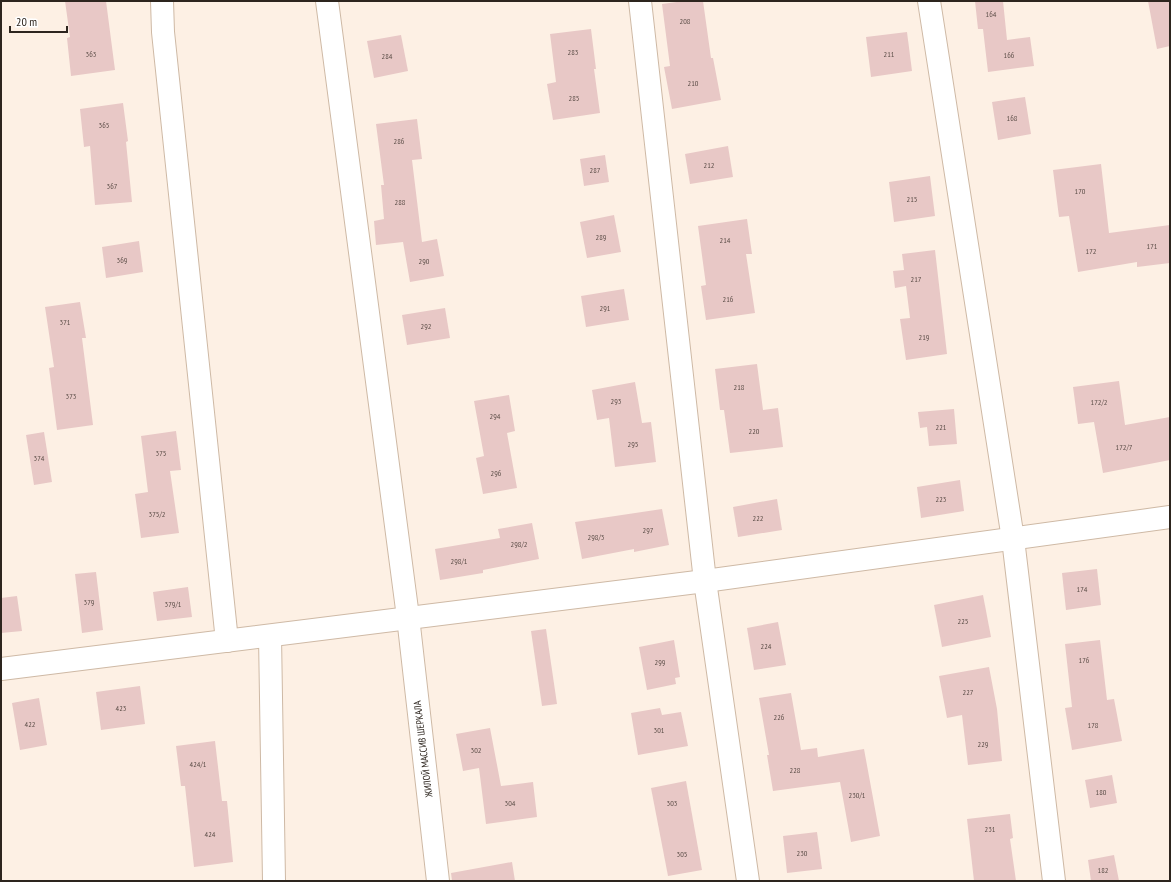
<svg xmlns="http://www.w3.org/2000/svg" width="1171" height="882" font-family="'PT Sans Narrow',sans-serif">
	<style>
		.building { fill: #e8c8c6 }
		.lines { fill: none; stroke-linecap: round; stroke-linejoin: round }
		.minor-casing { stroke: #ceb9a5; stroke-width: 24 }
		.minor { stroke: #fff; stroke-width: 22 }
		.labels { text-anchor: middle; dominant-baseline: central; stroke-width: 3; stroke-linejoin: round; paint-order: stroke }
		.number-label { font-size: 8px; fill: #5c4e48 }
		.street-label { font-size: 10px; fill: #2d251e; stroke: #fff }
	</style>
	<rect width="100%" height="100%" fill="#fdf0e4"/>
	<g class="building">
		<polygon points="65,1 106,1 115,70 71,76 67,38 70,37"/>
		<polygon points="684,1 703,1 711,58 713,58 721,100 672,109 664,67 670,66 662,4"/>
		<polygon points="975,1 1003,1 1007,40 1030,37 1034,66 988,72 983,29 978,29"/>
		<polygon points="1148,1 1170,1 1170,46 1157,49"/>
		<polygon points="591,29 596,69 594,69 600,113 553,120 547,84 556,82 550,34"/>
		<polygon points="907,32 912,71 871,77 866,37"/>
		<polygon points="401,35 408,71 374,78 367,41"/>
		<polygon points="1025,97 1031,134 998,140 992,102"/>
		<polygon points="123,103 128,141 126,142 132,202 95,205 90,146 84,147 80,109"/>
		<polygon points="417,119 422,159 412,160 422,242 437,239 444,276 410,282 403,242 376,245 374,221 384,219 381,185 384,185 376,124"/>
		<polygon points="728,146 733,177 690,184 685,154"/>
		<polygon points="605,155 609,182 584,186 580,159"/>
		<polygon points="1101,164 1109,233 1170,225 1170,263 1137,267 1137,262 1078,272 1069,216 1059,217 1053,170"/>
		<polygon points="930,176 935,216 894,222 889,182"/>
		<polygon points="614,215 621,252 587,258 580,222"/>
		<polygon points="747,219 752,254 746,254 755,313 706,320 701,286 706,285 698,226"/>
		<polygon points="139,241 143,272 106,278 102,247"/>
		<polygon points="935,250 947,354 906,360 900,319 910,318 906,286 895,288 893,271 904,270 902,254"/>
		<polygon points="624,289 629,320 586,327 581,296"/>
		<polygon points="80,302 86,338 82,338 93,425 57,430 49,368 54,367 45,307"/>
		<polygon points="445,308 450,338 407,345 402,315"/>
		<polygon points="757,364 763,410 778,408 783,447 730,453 724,410 720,410 715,369"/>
		<polygon points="1119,381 1125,425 1170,417 1170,460 1103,473 1094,422 1078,424 1073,387"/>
		<polygon points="635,382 642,423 651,422 656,462 615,467 609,418 597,420 592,390"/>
		<polygon points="509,395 515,431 507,433 517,488 483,494 476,458 484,456 474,401"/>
		<polygon points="954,409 957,444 929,446 927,427 920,428 918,412"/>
		<polygon points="176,431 181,470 170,471 179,533 141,538 135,494 148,492 141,436"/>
		<polygon points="44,432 52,482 34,485 26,435"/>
		<polygon points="960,480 964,511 921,518 917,487"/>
		<polygon points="777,499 782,530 738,537 733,507"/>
		<polygon points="662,509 669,545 634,552 634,549 582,559 575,522"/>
		<polygon points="532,523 539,559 483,570 483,573 440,580 435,549 500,538 498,529"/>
		<polygon points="1097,569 1101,605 1066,610 1062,573"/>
		<polygon points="96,572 103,630 82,633 75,574"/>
		<polygon points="188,587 192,617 157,621 153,592"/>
		<polygon points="983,595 991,637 942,647 934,605"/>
		<polygon points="17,596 22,631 1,633 1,598"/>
		<polygon points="778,622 786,665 754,670 747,628"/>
		<polygon points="546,629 557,704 542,706 531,631"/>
		<polygon points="674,640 680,677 675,678 676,684 647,690 639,647"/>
		<polygon points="1100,640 1107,700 1114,699 1122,741 1072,750 1065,708 1072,707 1065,644"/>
		<polygon points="989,667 997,709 1002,761 968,765 962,715 947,718 939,676"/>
		<polygon points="140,686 145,724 101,730 96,692"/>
		<polygon points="791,693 801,750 817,748 818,757 864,749 880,836 851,842 840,782 773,791 767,755 769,755 759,698"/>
		<polygon points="39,698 47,745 20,750 12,703"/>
		<polygon points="660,708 662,715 681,712 688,746 638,755 631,713"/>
		<polygon points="490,728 501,786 533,782 537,817 486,824 479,768 463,771 456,734"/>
		<polygon points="215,741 222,801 227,801 233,862 194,867 185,786 181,786 176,746"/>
		<polygon points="1112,775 1117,803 1090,808 1085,780"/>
		<polygon points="686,781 702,870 668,876 651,788"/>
		<polygon points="1010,814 1013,838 1010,839 1016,881 974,881 967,819"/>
		<polygon points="817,832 822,869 787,873 783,836"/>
		<polygon points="1114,855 1119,881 1091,881 1088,860"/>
		<polygon points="512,862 515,881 452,881 451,873"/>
	</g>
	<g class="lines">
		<g class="minor-casing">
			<g id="minor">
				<polyline points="162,1 163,32 227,641"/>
				<polyline points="327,1 408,617 438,881"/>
				<polyline points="640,1 705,581 748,881"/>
				<polyline points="929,1 1013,539 1054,881"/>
				<polyline points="270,636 274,881"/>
				<polyline points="1,669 705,581 1170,517"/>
			</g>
		</g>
		<use href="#minor" class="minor"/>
	</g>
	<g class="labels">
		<g class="number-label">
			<text x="991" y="14">164</text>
			<text x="685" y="21">208</text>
			<text x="573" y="52">283</text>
			<text x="91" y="54">363</text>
			<text x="889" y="54">211</text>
			<text x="1009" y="55">166</text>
			<text x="387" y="56">284</text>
			<text x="693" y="83">210</text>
			<text x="574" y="98">285</text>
			<text x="1012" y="118">168</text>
			<text x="104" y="125">365</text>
			<text x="399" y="141">286</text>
			<text x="709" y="165">212</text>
			<text x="595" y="170">287</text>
			<text x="112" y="186">367</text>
			<text x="1080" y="191">170</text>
			<text x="912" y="199">215</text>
			<text x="400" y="202">288</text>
			<text x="601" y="237">289</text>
			<text x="725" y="240">214</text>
			<text x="1152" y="246">171</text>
			<text x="1091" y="251">172</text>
			<text x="122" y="260">369</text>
			<text x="424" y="261">290</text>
			<text x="916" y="279">217</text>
			<text x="728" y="299">216</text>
			<text x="605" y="308">291</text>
			<text x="65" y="322">371</text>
			<text x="426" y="326">292</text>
			<text x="924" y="337">219</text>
			<text x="739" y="387">218</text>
			<text x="71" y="396">373</text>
			<text x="616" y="401">293</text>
			<text x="1099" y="402">172/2</text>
			<text x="495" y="416">294</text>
			<text x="941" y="427">221</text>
			<text x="754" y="431">220</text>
			<text x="633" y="444">295</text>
			<text x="1124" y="447">172/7</text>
			<text x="161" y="453">375</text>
			<text x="39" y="458">374</text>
			<text x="496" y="473">296</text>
			<text x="941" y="499">223</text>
			<text x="157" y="514">375/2</text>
			<text x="758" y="518">222</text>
			<text x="648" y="530">297</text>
			<text x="596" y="537">298/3</text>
			<text x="519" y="544">298/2</text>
			<text x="459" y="561">298/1</text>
			<text x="1082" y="589">174</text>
			<text x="89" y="602">379</text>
			<text x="173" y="604">379/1</text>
			<text x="963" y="621">225</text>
			<text x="766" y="646">224</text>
			<text x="1084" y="660">176</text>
			<text x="660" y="662">299</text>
			<text x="968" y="692">227</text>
			<text x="121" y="708">423</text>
			<text x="779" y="717">226</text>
			<text x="30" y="724">422</text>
			<text x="1093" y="725">178</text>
			<text x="659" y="730">301</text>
			<text x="983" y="744">229</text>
			<text x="476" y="750">302</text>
			<text x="198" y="764">424/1</text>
			<text x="795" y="770">228</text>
			<text x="1101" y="792">180</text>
			<text x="857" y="795">230/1</text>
			<text x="510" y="803">304</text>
			<text x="672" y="803">303</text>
			<text x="990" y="829">231</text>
			<text x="210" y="834">424</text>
			<text x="802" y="853">230</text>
			<text x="682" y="854">305</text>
			<text x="1103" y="870">182</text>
		</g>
		<g class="street-label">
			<text transform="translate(423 749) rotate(-97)">ЖИЛОЙ МАССИВ ШЕРКАЛА</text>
		</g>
	</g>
	<rect width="1171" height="882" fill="none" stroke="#2d251e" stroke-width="4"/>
	<path d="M10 26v6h57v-6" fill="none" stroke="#2d251e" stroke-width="2"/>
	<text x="16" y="26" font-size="12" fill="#2d251e" stroke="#ffffff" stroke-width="3" paint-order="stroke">20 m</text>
</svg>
